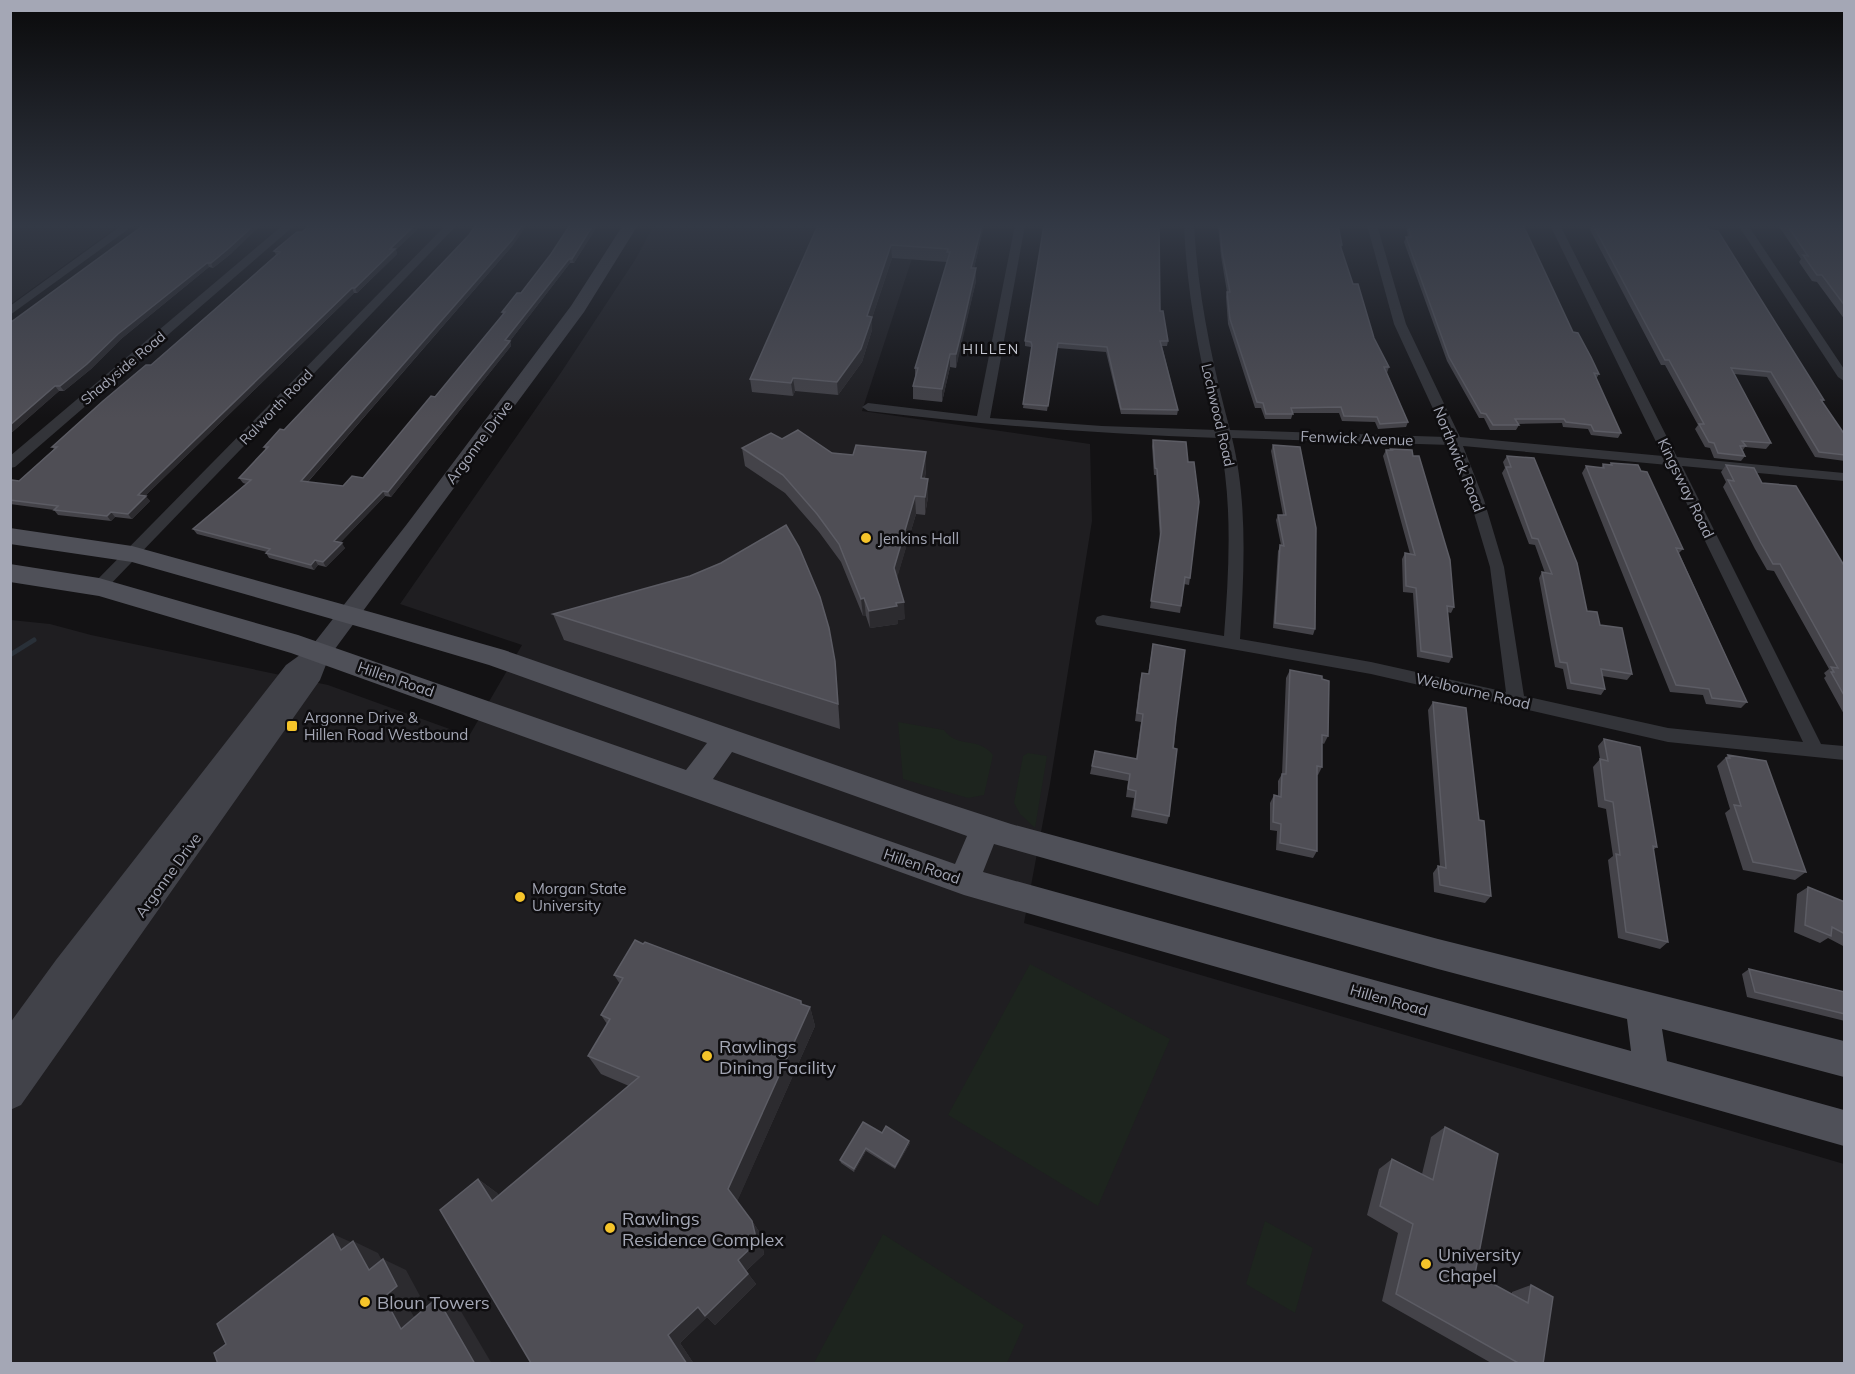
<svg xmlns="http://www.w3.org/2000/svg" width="1855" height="1374" font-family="Mulish,sans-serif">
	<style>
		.built { fill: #1f1e21 }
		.green { fill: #1d241e }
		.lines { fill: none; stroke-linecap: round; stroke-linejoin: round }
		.stream { stroke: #293038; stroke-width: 5 }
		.street { fill: #333439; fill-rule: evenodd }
		.secondary { fill: #414249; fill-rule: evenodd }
		.primary { fill: #4f5058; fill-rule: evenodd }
		.wall { fill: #444349 }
		.shaded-wall { fill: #2c2b2f }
		.building { fill: #4f4e55; stroke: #5c5c64; stroke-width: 1.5 }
		.poi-dot { fill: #f5c42a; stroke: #0e0d0f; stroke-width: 2 }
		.labels { text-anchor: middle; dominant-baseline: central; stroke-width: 5; stroke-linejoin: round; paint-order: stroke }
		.far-neighbourhood-label { font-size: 14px; letter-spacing: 1.5px; fill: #c5c7d1; stroke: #0e0d0f }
		.far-street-label { font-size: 14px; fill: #a4a7b5; stroke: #0e0d0f }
		.street-label { font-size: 15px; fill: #a4a7b5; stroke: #0e0d0f }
		.poi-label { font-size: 15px; fill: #a4a7b5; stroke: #0e0d0f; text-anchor: start }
		.near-poi-label { font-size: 18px; fill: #a4a7b5; stroke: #0e0d0f; text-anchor: start }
	</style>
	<rect width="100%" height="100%" fill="#131214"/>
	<g class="built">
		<polygon points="11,225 120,225 11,304"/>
		<polygon points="654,225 923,225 862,411 1090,444 1092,521 1050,784 1024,923 1844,1164 1844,1363 11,1364 11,620 50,624 91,635 328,685 469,736 522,645 400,604 560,374 635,260"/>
	</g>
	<g class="green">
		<path d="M898 722 944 730C958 749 978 736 993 755L984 795 968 798 903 779Z"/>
		<polygon points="1028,753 1047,756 1035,828 1020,814 1014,803 1023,756"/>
		<polygon points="1030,964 1170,1039 1098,1206 948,1115"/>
		<polygon points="1265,1221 1313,1248 1295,1313 1246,1284"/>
		<polygon points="883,1234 1024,1325 1007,1363 814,1363"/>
	</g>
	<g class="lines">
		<polyline class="stream" points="10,655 34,640"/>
		<g class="street">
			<polygon points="122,225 134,225 10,315 10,306"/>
			<polygon points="283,225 295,225 15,467 10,468 10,456"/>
			<polygon points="446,225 457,225 104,591 94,591 91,587 94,583"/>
			<path d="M1015 225H1025L990 418 1102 426 1217 430C1200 361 1187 296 1184 225H1194C1198 296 1212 362 1230 430L1446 437 1394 324 1367 225H1377L1406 324 1460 437 1663 456 1550 225H1560L1677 457 1844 473V481L1682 466 1821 744 1844 746V760L1668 742 1371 674 1097 625 1095 621 1097 617 1103 615 1224 636C1229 571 1233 502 1219 438 1101 434 985 425 868 411L862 407 868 403 977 416ZM1232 438 1450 445 1470 500 1490 567 1506 692 1371 662 1240 639C1244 573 1248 503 1232 438ZM1463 446 1668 465 1803 742 1668 728 1524 696 1504 567 1484 500Z"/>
			<polygon points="1738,225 1748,225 1844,369 1844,381 1838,377"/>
		</g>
		<polygon class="secondary" points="623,225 638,225 584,312 329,657 320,680 21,1105 10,1110 10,1023 56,960 286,665 311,647 407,524 571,306"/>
		<path class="primary" d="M10 528 132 546 374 613 504 650 925 796 1011 824 1438 939 1844 1041V1077L1662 1029 1667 1061 1844 1110V1146L964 895 291 653 99 596 10 582V564L99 578 298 635 686 770 707 743 489 665 374 631 132 562 10 544ZM732 752 967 836 955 864 713 779ZM994 844 1438 969 1627 1019 1631 1051 983 872Z"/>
	</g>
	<g class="wall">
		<polygon points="818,225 984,225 974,268 976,268 976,281 960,347 956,368 950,367 942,402 913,399 913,386 915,377 915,368 947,265 947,262 892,258 872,318 872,330 862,362 838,395 795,391 793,396 752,392 750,379"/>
		<polygon points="1218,225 1338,225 1342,245 1341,249 1353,284 1374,338 1389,367 1387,373 1408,422 1406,427 1378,429 1375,422 1342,421 1339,413 1293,413 1291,419 1265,419 1261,408 1255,408 1228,324 1226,297 1227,292 1221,256"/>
		<polygon points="1406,225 1523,225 1573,332 1599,374 1596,379 1621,433 1618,438 1591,435 1588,429 1563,427 1562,423 1518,424 1519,425 1516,430 1490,430 1484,418 1479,418 1447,361 1404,242 1406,237 1408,237"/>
		<polygon points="1592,225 1824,400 1822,402 1845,435 1845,461 1815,457 1767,377 1734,374 1771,443 1766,449 1745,447 1743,450 1745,456 1741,461 1714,458 1710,448 1705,447 1695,429 1698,425 1665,365 1661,365 1590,230"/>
		<polygon points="1778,225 1845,225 1845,320 1817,282 1812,281 1799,262 1801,259"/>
		<polygon points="596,228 574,263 570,263 510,341 511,346 391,497 385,496 340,543 345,548 326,567 318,565 314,570 269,558 266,553 267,552 197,534 193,529 246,484 243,483 239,478 266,450 264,447 514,244 308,482 343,486 363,478 435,397 503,315 502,312 521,293"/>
		<polygon points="302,232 396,250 397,254 357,293 354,293 145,496 150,501 132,519 115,517 111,521 58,515 54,510 10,504 10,481 19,481 54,449 52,447 151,365 213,311 276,255 274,251"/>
		<polygon points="232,253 213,268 209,267 121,339 91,369 64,391 59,391 10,434 10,323"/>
		<polygon points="1160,311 1168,341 1167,346 1162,346 1178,410 1177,415 1121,414 1106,352 1057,348 1047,411 1023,408 1031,349 1031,347 1025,346 1025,341"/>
		<polygon points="782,439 832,453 853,455 926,452 926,470 925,478 928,479 928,497 925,515 916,514 897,577 905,619 898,620 898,624 870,628 866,616 863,616 841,562 819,532 785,493 745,466 742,448"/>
		<polygon points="1153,440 1190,578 1189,585 1184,584 1181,606 1180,613 1150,608 1160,539 1156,475 1154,475 1152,446"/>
		<polygon points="1273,445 1315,629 1313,635 1273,628 1278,551 1281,545 1276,520 1278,515 1283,515 1271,451"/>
		<polygon points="1391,449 1454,607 1451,613 1447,612 1452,657 1449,663 1417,657 1413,593 1403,592 1402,559 1405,553 1410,554 1383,456 1386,450 1391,450"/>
		<polygon points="1507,456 1587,611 1600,625 1632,674 1627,680 1602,676 1605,689 1601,695 1567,689 1563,669 1555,667 1539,578 1542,572 1545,573 1535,545 1529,544 1502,473 1505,468 1503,462"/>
		<polygon points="1611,463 1683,549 1679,553 1747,702 1741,708 1706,704 1703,695 1670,692 1582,473 1586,466 1601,468 1603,464 1609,465"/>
		<polygon points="1726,465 1762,483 1845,567 1845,716 1824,678 1826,676 1824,673 1829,669 1774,571 1767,570 1755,549 1723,487 1726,482 1721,472"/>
		<polygon points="553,614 837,687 840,729 564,640"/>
		<polygon points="1153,644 1176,721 1169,816 1167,824 1131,817 1134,798 1126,797 1128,781 1090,774 1095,751 1136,759 1141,722 1135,721 1140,681 1142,673 1148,674"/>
		<polygon points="1290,670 1328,736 1324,744 1322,743 1322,767 1318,775 1317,775 1317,851 1313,858 1276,850 1277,831 1270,830 1270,803 1274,795 1278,796 1278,781 1282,774 1286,678"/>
		<polygon points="1433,702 1479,820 1491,896 1485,903 1434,892 1433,873 1438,866 1440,866 1428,710"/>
		<polygon points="1604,739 1657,847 1653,850 1668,942 1660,949 1618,938 1608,860 1613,856 1606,809 1598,807 1593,767 1600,759 1598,746"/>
		<polygon points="1728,755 1806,872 1795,880 1743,870 1725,813 1730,809 1717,766"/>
		<polygon points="1808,887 1845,902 1845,947 1828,938 1820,943 1794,932 1797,894"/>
		<polygon points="1749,969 1845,992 1845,1021 1747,997 1742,974"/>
		<polygon points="614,975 801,1001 802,1004 810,1007 815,1026 737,1201 752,1221 760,1233 764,1254 746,1271 756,1284 715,1325 707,1317 680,1343 694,1364 530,1364 531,1363 478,1179 497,1193 499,1196 629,1086 601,1074 588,1056 607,1024 601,1015 620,984"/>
		<polygon points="1445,1127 1475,1274 1512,1294 1512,1292 1531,1285 1543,1364 1493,1364 1382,1301 1398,1233 1367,1215 1379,1169 1392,1159 1422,1174 1431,1137"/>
		<polygon points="882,1133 910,1143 895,1169 866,1151 854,1172 841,1163 840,1160"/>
	</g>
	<g class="shaded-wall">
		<polygon points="254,225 261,225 232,253 213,268 211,263"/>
		<polygon points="415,225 422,225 396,250 397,254 357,293 355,288 390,249"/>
		<polygon points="522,225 527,225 514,244 304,486 301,481"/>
		<polygon points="593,225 595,225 596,228 574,263 572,259"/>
		<polygon points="982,225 984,225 971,281 971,268"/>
		<polygon points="891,245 892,258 872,318 872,330 862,362 838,395 837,382 867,316"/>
		<polygon points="569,259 570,263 510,341 511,346 391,497 388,492 505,340"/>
		<polygon points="207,263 209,267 121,339 91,369 64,391 60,386 118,334"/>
		<polygon points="976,268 976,281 956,368 956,354"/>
		<polygon points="352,288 354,293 141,500 138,495"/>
		<polygon points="950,354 950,367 942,402 942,389"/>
		<polygon points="793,378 795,391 793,396 791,383"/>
		<polygon points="55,386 59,391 10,434 10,425"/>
		<polygon points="926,452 926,470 921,496 921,478"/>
		<polygon points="928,479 928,497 925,515 925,497"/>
		<polygon points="383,491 385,496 337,546 334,541"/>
		<polygon points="146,496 150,501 132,519 128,514"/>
		<polygon points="915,496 916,514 895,585 894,568"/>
		<polygon points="111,512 115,517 111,521 107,516"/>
		<polygon points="342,543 345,548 326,567 323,562"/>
		<polygon points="315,560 318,565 314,570 311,565"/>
		<polygon points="864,598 866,616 863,616 861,599"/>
		<polygon points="904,602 905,619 898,620 898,624 870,628 869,611 896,603"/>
		<polygon points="801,1001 806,1017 810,1007 815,1026 737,1202 728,1189"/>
		<polygon points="909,1141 910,1143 895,1169 895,1167"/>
		<polygon points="866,1148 866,1151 854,1172 854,1169"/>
		<polygon points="478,1179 497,1193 510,1214 492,1201"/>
		<polygon points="752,1221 760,1233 764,1254 746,1271 756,1284 715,1325 707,1317 680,1343 694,1364 687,1364 668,1335 738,1260"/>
		<polygon points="333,1234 355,1244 353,1241 378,1253 393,1281 369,1270 341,1250"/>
		<polygon points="383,1259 406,1270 420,1296 408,1306 425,1337 401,1329 384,1297"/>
		<polygon points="437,1298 459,1308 492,1364 475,1364"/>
	</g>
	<g class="building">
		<polygon points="144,225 254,225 229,248 211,263 207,263 118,334 87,364 60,386 55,386 10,425 10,323"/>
		<polygon points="310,225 415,225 390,249 395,249 355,288 352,288 138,495 146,496 128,514 111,512 107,516 54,510 58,506 10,500 10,481 12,480 19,481 57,447 52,447 103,401 146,365 151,365 213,311 280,252 274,251 297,232 302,232"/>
		<polygon points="476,225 522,225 512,240 301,481 343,486 352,476 363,478 431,396 435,397 505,312 502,312 517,293 521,293 551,254 570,225 593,225 572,259 569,259 505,340 510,341 388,492 383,491 334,541 342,543 323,562 315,560 311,565 266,553 270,549 193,529 251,480 239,478 268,447 264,447 280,429 284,430 469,235"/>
		<polygon points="818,225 982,225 971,268 976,268 961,334 956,354 950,354 942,389 913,386 918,368 915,368 950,252 947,252 948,249 891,245 867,316 872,317 861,349 837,382 793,378 791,383 750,379"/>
		<polygon points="1044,225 1159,225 1160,311 1163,311 1168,341 1160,341 1178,410 1121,409 1107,347 1058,343 1048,406 1023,404 1032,345 1031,342 1025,341"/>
		<polygon points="1220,225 1338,225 1342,245 1340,245 1353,284 1358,284 1374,338 1389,367 1384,367 1408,422 1380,424 1377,417 1344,416 1341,407 1291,408 1293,414 1266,414 1263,403 1257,402 1230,319 1227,292 1230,292 1222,251"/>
		<polygon points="1408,225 1523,225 1573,332 1578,333 1591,357 1599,374 1594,373 1621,433 1594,431 1591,425 1566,422 1564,419 1515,419 1519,425 1493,425 1486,414 1481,413 1449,357 1406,237 1411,237"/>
		<polygon points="1593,225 1706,225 1709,230 1718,231 1824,400 1821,400 1845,435 1845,455 1819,452 1771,372 1731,368 1771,443 1742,441 1746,446 1740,446 1745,456 1718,453 1714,443 1709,442 1699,424 1704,424 1669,360 1665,360"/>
		<polygon points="1787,225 1845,225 1845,306 1822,275 1817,275 1803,255 1808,256"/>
		<polygon points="798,430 832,453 853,455 856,445 926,452 921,478 928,479 925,497 915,496 894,568 904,602 896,603 897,606 869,611 864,598 861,599 839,544 817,514 783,475 742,448 771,433 782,439"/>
		<polygon points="1153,440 1186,442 1188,462 1194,462 1199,502 1190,578 1185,577 1181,606 1151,601 1161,532 1157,469 1155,468"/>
		<polygon points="1273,445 1300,447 1316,528 1315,629 1275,623 1280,545 1284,546 1278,515 1286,515"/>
		<polygon points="1391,449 1412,450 1413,456 1419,456 1450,560 1454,607 1447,606 1452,657 1421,651 1416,588 1406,586 1405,553 1415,555 1386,450 1392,450"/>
		<polygon points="1507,456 1534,458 1577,563 1587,611 1597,612 1600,625 1622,628 1632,674 1601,669 1605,689 1571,683 1567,663 1560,662 1542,572 1552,574 1538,539 1532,538 1524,516 1506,467 1511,467"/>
		<polygon points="1611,463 1638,465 1641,471 1647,472 1683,549 1676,548 1747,702 1712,698 1709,689 1676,685 1586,466 1604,468 1603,464 1612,465"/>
		<polygon points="1726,465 1754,468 1762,483 1796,486 1845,567 1845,697 1831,672 1834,672 1831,667 1838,668 1780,564 1773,564 1761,543 1728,480 1734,481"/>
		<polygon points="786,525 799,547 820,597 829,628 835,661 838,704 553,614 690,576 721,563"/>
		<polygon points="1153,644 1185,650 1176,721 1173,748 1177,749 1169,816 1134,809 1136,791 1128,789 1130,774 1092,766 1095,751 1137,759 1143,714 1137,713 1142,673 1149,674"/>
		<polygon points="1290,670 1322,676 1322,679 1329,681 1328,736 1322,735 1322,767 1317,766 1317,851 1280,843 1281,824 1273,822 1274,795 1281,797 1282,774 1286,774"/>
		<polygon points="1433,702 1466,708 1479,820 1484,821 1491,896 1440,885 1438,866 1446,868"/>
		<polygon points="1604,739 1640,747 1657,847 1653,846 1668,942 1626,932 1616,854 1620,855 1613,802 1605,800 1600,759 1608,761"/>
		<polygon points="1728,755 1766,761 1806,872 1753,862 1734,805 1741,806 1726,758 1730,758"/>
		<polygon points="1808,887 1845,902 1845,934 1832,927 1831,936 1805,925"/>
		<polygon points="635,940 643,944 645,942 801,1001 801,1004 810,1007 728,1189 752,1221 757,1242 738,1260 748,1274 705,1316 698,1307 668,1335 687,1364 530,1364 531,1363 440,1210 478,1179 492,1201 639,1077 588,1056 610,1019 601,1015 623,978 614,975"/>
		<polygon points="1749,969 1845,992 1845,1014 1755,992"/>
		<polygon points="863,1122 882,1133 886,1126 909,1141 895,1167 866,1148 854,1169 840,1160"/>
		<polygon points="1445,1127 1498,1154 1475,1274 1528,1303 1531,1285 1553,1297 1543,1364 1520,1364 1396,1294 1413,1224 1380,1206 1392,1159 1433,1180"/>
		<polygon points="333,1234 341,1250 353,1241 369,1270 383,1259 397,1286 384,1297 401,1329 437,1298 475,1364 218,1364 214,1353 226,1344 217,1324"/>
	</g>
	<linearGradient id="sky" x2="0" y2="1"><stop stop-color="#0a0a0b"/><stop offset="0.54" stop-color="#333945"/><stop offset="1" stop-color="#333945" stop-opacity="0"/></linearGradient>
	<rect width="1855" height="418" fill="url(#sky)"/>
	<g class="poi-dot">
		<circle cx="866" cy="538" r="6"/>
		<rect x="286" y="720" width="12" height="12" rx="3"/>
		<circle cx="520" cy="897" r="6"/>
		<circle cx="707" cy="1056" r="6"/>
		<circle cx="610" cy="1228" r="6"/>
		<circle cx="1426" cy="1264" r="6"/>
		<circle cx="365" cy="1302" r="6"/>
	</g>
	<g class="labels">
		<g class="far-neighbourhood-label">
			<text x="991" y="349">HILLEN</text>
		</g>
		<g class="far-street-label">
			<text transform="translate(123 368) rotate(-40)">Shadyside Road</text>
			<text transform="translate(276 407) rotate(-46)">Ralworth Road</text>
			<text transform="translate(1218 415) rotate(77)">Lochwood Road</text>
		</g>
		<g class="street-label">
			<text transform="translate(1357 438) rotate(2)">Fenwick Avenue</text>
			<text transform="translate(479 442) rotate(-53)">Argonne Drive</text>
			<text transform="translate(1459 459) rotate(68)">Northwick Road</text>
			<text transform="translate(1686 488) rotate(64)">Kingsway Road</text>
			<text transform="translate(396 679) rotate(19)">Hillen Road</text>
			<text transform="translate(1473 691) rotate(13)">Welbourne Road</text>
			<text transform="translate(922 866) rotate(19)">Hillen Road</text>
			<text transform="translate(168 875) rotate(-54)">Argonne Drive</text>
			<text transform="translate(1389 1000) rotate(16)">Hillen Road</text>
		</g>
		<g class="poi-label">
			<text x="878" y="538">Jenkins Hall</text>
			<text x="304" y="717">Argonne Drive &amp;<tspan x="304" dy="17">Hillen Road Westbound</tspan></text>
			<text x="532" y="888">Morgan State<tspan x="532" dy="17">University</tspan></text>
		</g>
		<g class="near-poi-label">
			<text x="719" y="1046">Rawlings<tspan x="719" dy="21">Dining Facility</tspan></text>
			<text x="622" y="1218">Rawlings<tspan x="622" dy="21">Residence Complex</tspan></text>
			<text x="1438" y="1254">University<tspan x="1438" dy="21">Chapel</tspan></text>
			<text x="377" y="1302">Bloun Towers</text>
		</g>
	</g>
	<rect width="1855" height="1374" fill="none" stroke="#a4a7b5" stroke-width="24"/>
</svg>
